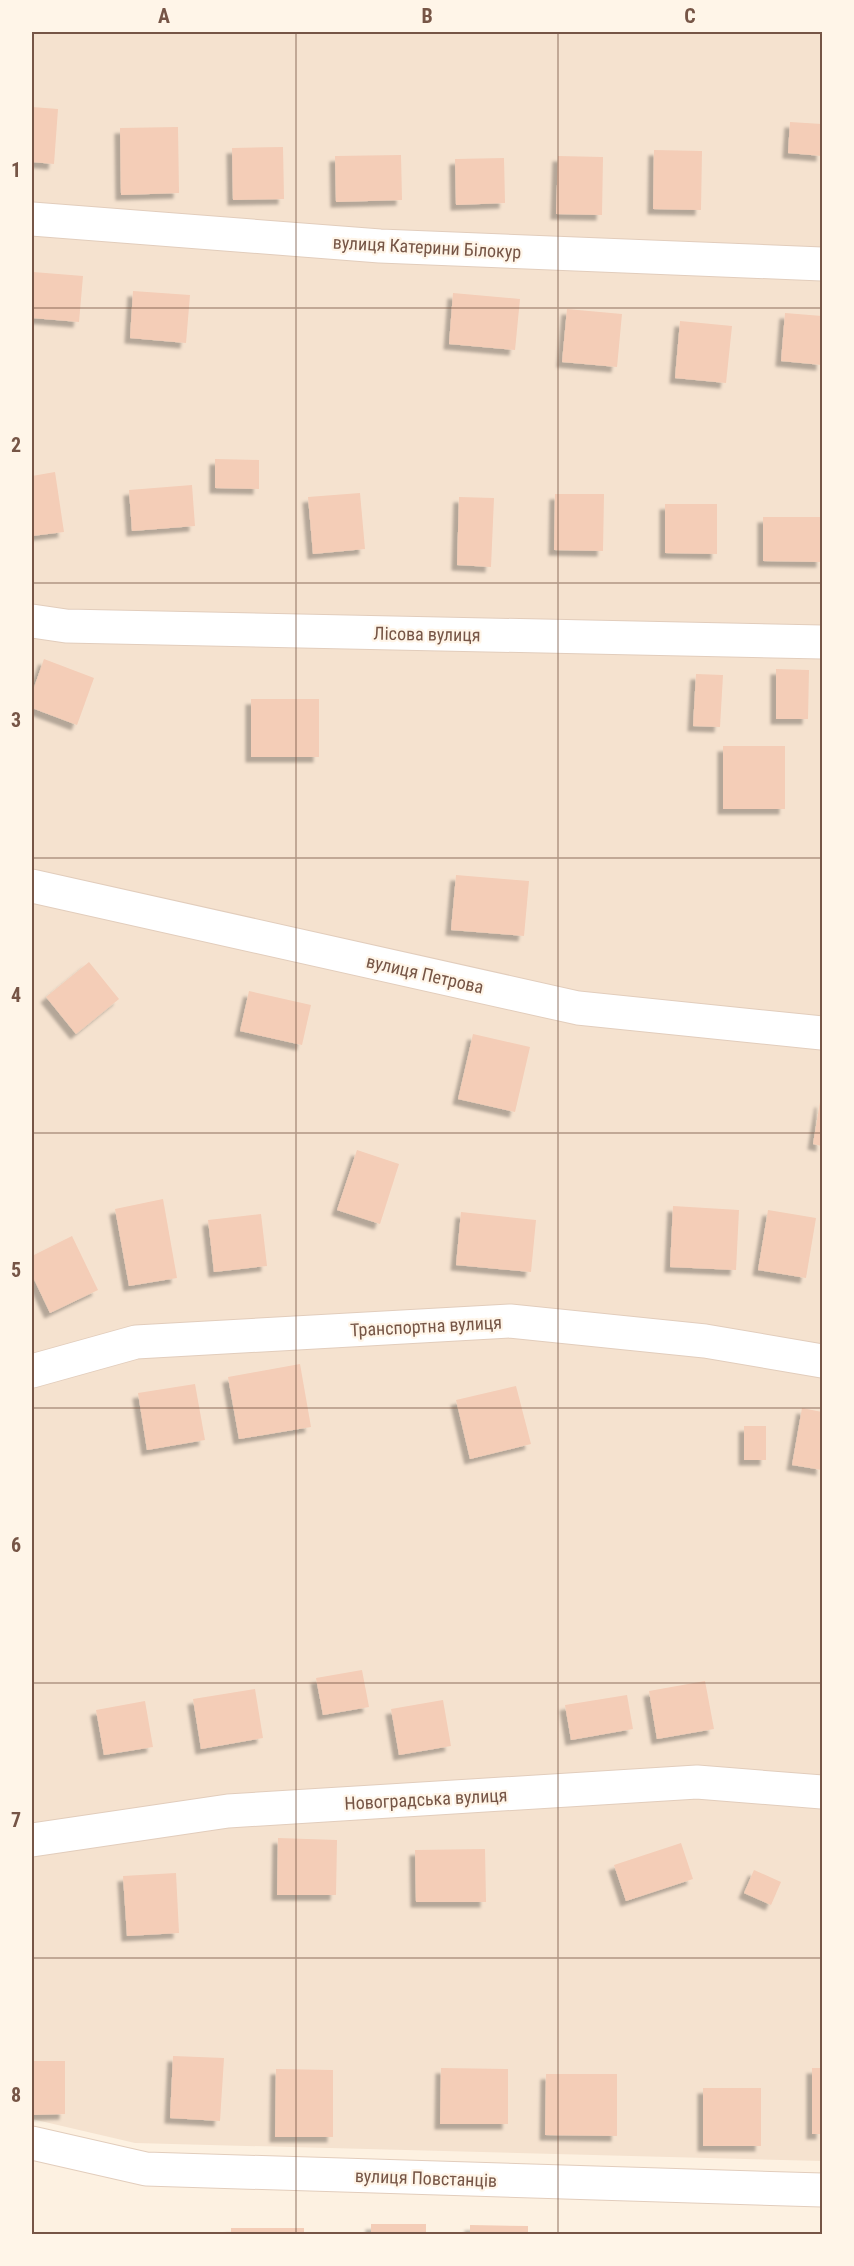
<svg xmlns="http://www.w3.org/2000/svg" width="854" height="2266" font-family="'Roboto Condensed',sans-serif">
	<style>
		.residential { fill: #f5e2cf }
		.building { fill: #f4cdb7; filter: url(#shadow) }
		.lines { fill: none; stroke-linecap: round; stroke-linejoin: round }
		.minor-casing { stroke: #e2cdbc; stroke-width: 35 }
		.minor { stroke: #fff; stroke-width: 33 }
		.grid { fill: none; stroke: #765546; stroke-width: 1.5; stroke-opacity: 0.55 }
		.labels { text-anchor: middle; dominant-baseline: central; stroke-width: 4.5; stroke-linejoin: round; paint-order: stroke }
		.street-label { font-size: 18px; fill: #765546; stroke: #fff5e8 }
		.neatline { fill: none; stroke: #765546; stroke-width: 2 }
		.grid-label { font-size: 20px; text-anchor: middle; font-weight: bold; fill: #765546 }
	</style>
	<defs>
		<filter id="shadow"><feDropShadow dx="-5.5" dy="5.5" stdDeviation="1.5" flood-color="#0004"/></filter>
	</defs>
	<rect width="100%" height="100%" fill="#fdf1e1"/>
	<polygon class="residential" points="32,32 822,32 822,2161 135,2143 32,2119"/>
	<g class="building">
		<polygon points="32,107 58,109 54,164 32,162"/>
		<polygon points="790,122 822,124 822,156 788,153"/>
		<polygon points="178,127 179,193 121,195 120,128"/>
		<polygon points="283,147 284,199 233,200 232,148"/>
		<polygon points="654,150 702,151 701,210 653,209"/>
		<polygon points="401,155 402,200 336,202 335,156"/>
		<polygon points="558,156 603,157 602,215 556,214"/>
		<polygon points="504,158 505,203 456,205 455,159"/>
		<polygon points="33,272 83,276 79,322 32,318"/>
		<polygon points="133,291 190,295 186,343 130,338"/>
		<polygon points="453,293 520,299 515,350 449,344"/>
		<polygon points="567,309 622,314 617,367 562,362"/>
		<polygon points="785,313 822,316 822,365 781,361"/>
		<polygon points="680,321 732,326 726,383 675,378"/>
		<polygon points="215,459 259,460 259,489 215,488"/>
		<polygon points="55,472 64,532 32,536 32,476"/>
		<polygon points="192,485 195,526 132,531 129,490"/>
		<polygon points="360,493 365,549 313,554 308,497"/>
		<polygon points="555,494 604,494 603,551 554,550"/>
		<polygon points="459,497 494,498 491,567 457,565"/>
		<polygon points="665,504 717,504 717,554 665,553"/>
		<polygon points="763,517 822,517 822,562 763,561"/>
		<polygon points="44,659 94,678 77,725 32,708 32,693"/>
		<polygon points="776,669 809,670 808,719 776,719"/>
		<polygon points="696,674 723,675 720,727 693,726"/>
		<rect x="251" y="699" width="68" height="58"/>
		<rect x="723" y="746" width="62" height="63"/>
		<polygon points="456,875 529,881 524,936 451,930"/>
		<polygon points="89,962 119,999 76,1034 46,997"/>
		<polygon points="249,991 311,1005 302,1045 240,1031"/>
		<polygon points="473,1034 530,1047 515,1112 458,1099"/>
		<polygon points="820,1102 822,1102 822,1146 813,1144"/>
		<polygon points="357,1150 399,1164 380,1224 337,1210"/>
		<polygon points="163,1199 177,1278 129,1286 115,1209"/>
		<polygon points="673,1206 739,1210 736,1270 670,1267"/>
		<polygon points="768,1210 816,1218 806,1278 758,1270"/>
		<polygon points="461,1212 536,1220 531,1272 456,1265"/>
		<polygon points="261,1214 267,1266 214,1272 208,1220"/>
		<polygon points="72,1236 98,1290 50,1313 32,1275 32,1256"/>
		<polygon points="300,1364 311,1427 239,1439 228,1377"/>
		<polygon points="195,1384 205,1440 147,1450 138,1393"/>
		<polygon points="516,1386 531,1444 470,1459 456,1400"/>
		<polygon points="802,1408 822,1412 822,1470 792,1465"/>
		<rect x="744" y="1426" width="22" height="34"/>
		<polygon points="362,1670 369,1707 323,1715 316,1678"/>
		<polygon points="705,1681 714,1729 657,1739 649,1691"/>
		<polygon points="255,1689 263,1738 201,1749 193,1699"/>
		<polygon points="627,1695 633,1729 571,1740 565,1705"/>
		<polygon points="443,1700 451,1746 399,1755 391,1709"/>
		<polygon points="145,1701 153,1747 104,1755 96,1710"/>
		<polygon points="278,1838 337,1840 336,1895 277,1895"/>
		<polygon points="681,1843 693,1879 626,1901 614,1865"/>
		<polygon points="485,1849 486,1902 416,1902 415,1850"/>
		<polygon points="754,1870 781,1882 771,1905 744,1893"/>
		<polygon points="176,1873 179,1933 127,1936 123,1876"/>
		<polygon points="173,2056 224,2058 220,2121 170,2118"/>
		<polygon points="32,2061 65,2061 65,2114 32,2115"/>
		<polygon points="441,2068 508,2069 508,2124 440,2124"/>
		<rect x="812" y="2068" width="10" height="66"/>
		<polygon points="276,2069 333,2070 333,2137 275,2137"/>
		<polygon points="546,2074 617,2074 617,2136 545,2135"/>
		<rect x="703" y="2088" width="58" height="58"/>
		<rect x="371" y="2224" width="55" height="10"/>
		<polygon points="470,2225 528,2226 528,2234 470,2234"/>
		<rect x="231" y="2228" width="73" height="6"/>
	</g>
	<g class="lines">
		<g class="minor-casing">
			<g id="minor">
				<polyline points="32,219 380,246 822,264"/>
				<polyline points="32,621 66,626 822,642"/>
				<polyline points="32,886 578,1008 822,1033"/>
				<polyline points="32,1371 136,1342 510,1321 705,1341 822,1361"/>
				<polyline points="32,1840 228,1811 697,1782 822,1792"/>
				<polyline points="32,2143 146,2169 822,2190"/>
			</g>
		</g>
		<use href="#minor" class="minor"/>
	</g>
	<path class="grid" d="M296 32V2234M558 32V2234M32 308H822M32 583H822M32 858H822M32 1133H822M32 1408H822M32 1683H822M32 1958H822"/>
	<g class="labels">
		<g class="street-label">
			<text transform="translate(427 247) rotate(3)">вулиця Катерини Білокур</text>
			<text transform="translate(427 634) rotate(1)">Лісова вулиця</text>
			<text transform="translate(425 974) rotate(13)">вулиця Петрова</text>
			<text transform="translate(426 1326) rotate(-3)">Транспортна вулиця</text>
			<text transform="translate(426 1799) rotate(-3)">Новоградська вулиця</text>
			<text transform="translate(426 2178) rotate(2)">вулиця Повстанців</text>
		</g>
	</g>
	<rect width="854" height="2266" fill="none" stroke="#fff5e8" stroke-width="66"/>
	<rect x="33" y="33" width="788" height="2200" class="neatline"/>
	<g class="grid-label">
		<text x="164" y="23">A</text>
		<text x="427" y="23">B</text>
		<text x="690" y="23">C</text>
		<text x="16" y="177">1</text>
		<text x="16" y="452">2</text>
		<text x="16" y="727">3</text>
		<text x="16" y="1002">4</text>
		<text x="16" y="1277">5</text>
		<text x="16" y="1552">6</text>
		<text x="16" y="1827">7</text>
		<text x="16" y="2102">8</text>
	</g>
</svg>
